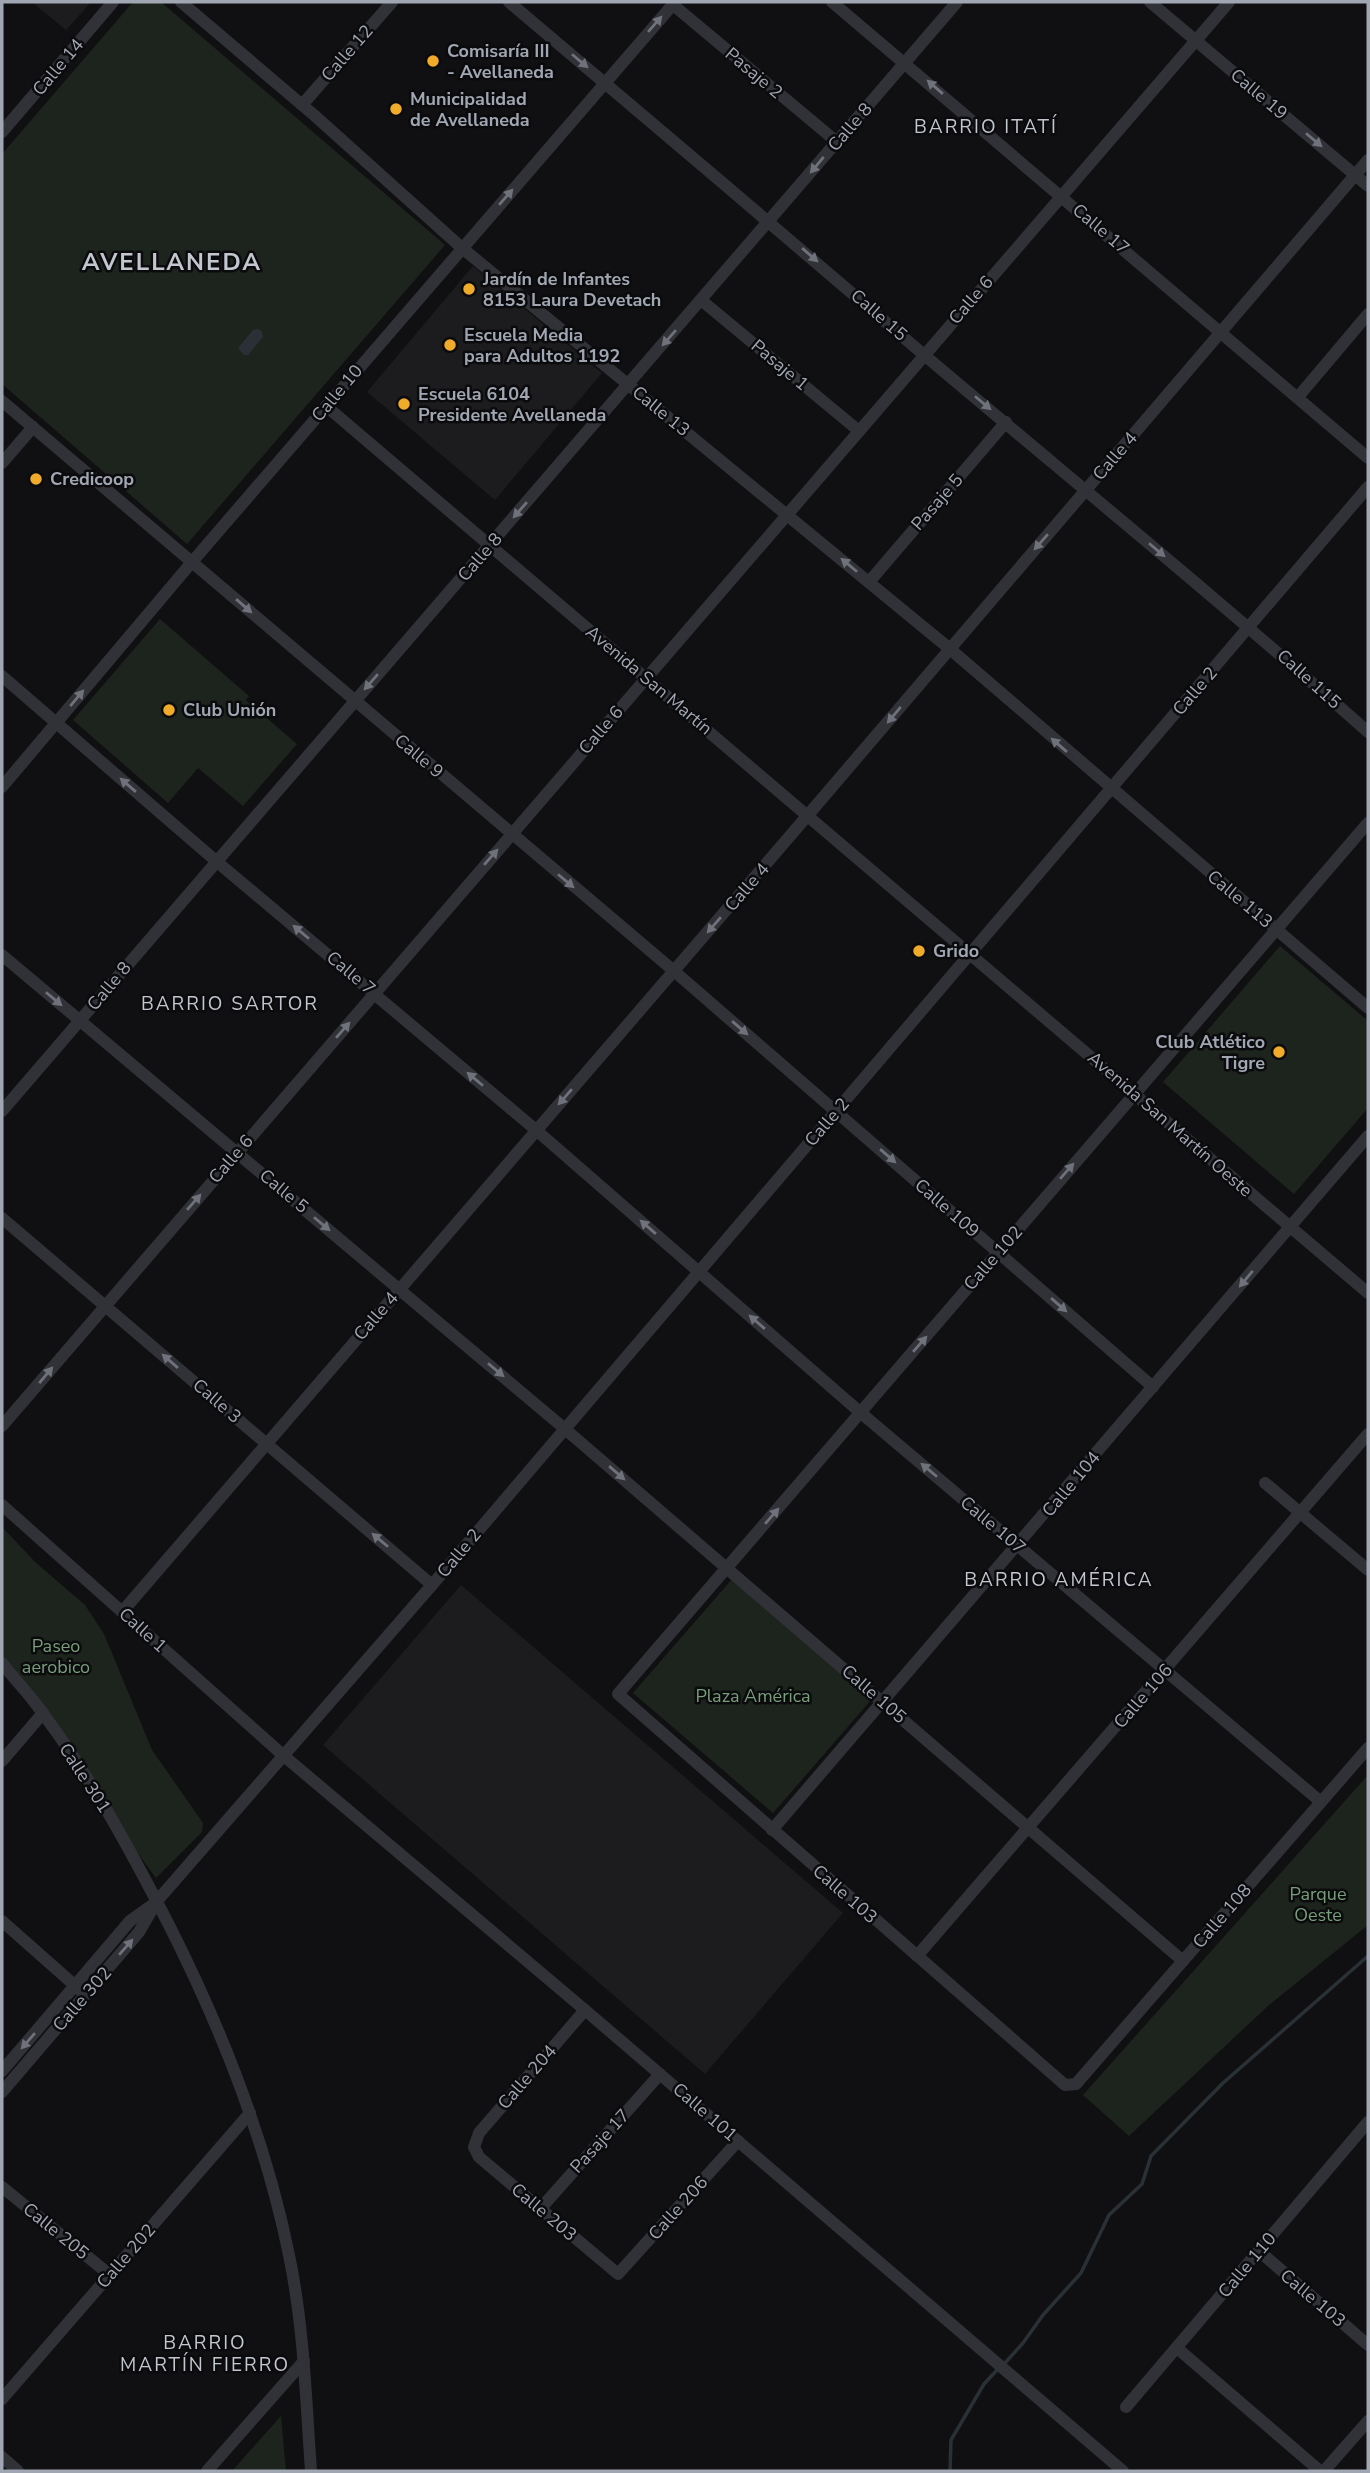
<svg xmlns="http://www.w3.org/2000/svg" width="1370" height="2473" font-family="'Nunito Sans',sans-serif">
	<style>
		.built { fill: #1c1c1f }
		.green { fill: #1d241d }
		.water { fill: #293137 }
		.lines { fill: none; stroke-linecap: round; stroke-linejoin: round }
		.stream { stroke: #293137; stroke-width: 3.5 }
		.minor { stroke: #313237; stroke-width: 12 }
		.oneway { fill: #6f727b }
		.poi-dot { fill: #f0ab2a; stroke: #0b0b0d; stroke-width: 2.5 }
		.labels { text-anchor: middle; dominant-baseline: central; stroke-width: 5; stroke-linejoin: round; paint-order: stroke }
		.poi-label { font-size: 18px; font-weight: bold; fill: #a1a7b2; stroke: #0b0b0d; text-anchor: start }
		.street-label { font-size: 18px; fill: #a1a7b2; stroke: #0b0b0d }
		.park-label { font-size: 18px; fill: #789e7a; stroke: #0b0b0d }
		.neighbourhood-label { font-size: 19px; letter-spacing: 2px; fill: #c2c6ce; stroke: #0b0b0d }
		.district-label { font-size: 24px; font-weight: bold; letter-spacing: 2px; fill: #c2c6ce; stroke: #0b0b0d }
	</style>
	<rect width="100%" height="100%" fill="#101012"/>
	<g class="built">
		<polygon points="32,2 91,2 66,30"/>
		<polygon points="473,266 602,373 495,500 367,392"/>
		<polygon points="461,1585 843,1913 705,2074 323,1745"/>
	</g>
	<g class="green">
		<polygon points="133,2 161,2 445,245 187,544 2,384 2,154"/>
		<polygon points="160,619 249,696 246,700 297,744 243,806 198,768 168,803 73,720"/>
		<polygon points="1280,946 1368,1021 1368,1108 1294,1194 1163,1082"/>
		<polygon points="2,1527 35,1562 85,1605 104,1634 152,1750 203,1823 202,1832 156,1878 2,1668"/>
		<polygon points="733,1578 872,1699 773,1813 633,1693"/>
		<polygon points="1368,1775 1368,1925 1269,2005 1129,2136 1083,2095"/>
		<polygon points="281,2416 286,2471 232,2471"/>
	</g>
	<polygon class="water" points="259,329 262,332 263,337 248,355 244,355 238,348 253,330"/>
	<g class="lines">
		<g class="stream">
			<polyline points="1004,2364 1023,2343 1043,2315 1081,2273 1109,2215 1142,2184 1151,2156 1223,2083 1368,1956"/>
			<polyline points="950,2471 951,2440 984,2384 998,2369"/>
		</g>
		<g class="minor">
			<polyline points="181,2 314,115 462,248 950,649 1368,1008"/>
			<path d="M509 2C648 119 785 236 923 354 1072 480 1223 603 1368 732"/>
			<polyline points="832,2 1368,458"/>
			<polyline points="1150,2 1368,186"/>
			<polyline points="672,4 837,142"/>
			<polyline points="302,105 392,2"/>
			<polyline points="2,132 113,2"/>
			<polyline points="701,300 859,431"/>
			<polyline points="1298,397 1368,314"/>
			<polyline points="2,401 674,971 1153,1387"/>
			<polyline points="326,406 1368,1293"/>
			<polyline points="2,463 33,427"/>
			<polyline points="869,582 1006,422"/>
			<polyline points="2,676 216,861 536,1130 861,1413 1321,1802"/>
			<polyline points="2,787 192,562 675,2"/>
			<polyline points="1368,823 618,1694 1065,2085 1076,2084 1368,1748"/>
			<polyline points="2,955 565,1429 1183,1961"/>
			<polyline points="2,1111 957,2"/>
			<polyline points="2,1218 432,1585"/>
			<polyline points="2,1426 1229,2"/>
			<polyline points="1265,1483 1368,1570"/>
			<polyline points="2,1505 284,1756 585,2010 1123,2471"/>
			<polyline points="122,1612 808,815 1368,160"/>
			<path d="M2 1663C15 1680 30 1695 42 1712 92 1779 132 1853 170 1927 223 2032 267 2144 290 2260 304 2330 306 2401 311 2471"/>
			<polyline points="2,1761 43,1713"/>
			<polyline points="772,1830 1368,1136"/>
			<polyline points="2,1921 80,1990"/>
			<polyline points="917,1956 1368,1434"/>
			<polyline points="585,2010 479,2133 474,2147 479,2157 618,2274 738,2141"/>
			<polyline points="2,2071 130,1921 151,1906"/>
			<polyline points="2,2092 139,1932 157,1901 432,1585 1368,487"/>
			<polyline points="2,2187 110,2275"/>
			<polyline points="541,2208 660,2074"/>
			<polyline points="1259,2251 1368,2345"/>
			<polyline points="1177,2348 1320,2471"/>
			<polyline points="2,2399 250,2113"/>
			<polyline points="1126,2407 1368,2122"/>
			<polyline points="2,2457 18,2471"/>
			<polyline points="207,2471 304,2361"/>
			<polyline points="1324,2471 1368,2421"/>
		</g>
	</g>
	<defs><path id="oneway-solid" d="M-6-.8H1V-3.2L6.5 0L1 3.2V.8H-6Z" transform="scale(1.75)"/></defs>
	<g class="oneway">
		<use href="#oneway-solid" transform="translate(655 24) rotate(-49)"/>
		<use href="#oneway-solid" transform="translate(580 61) rotate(40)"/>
		<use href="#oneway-solid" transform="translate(935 87) rotate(-139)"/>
		<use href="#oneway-solid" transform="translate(1314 140) rotate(40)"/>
		<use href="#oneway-solid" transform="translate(817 165) rotate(130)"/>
		<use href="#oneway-solid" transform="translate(506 197) rotate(-49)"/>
		<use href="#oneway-solid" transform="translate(810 255) rotate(41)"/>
		<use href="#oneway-solid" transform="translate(669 338) rotate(131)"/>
		<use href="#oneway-solid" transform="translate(983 403) rotate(40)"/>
		<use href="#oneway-solid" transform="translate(520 510) rotate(131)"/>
		<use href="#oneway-solid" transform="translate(1041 542) rotate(131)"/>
		<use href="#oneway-solid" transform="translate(1157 550) rotate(40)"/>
		<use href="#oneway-solid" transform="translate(849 565) rotate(-140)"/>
		<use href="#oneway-solid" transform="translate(244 606) rotate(41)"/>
		<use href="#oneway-solid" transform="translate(371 682) rotate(131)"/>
		<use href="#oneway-solid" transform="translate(77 698) rotate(-50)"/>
		<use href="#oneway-solid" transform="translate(894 715) rotate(130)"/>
		<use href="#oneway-solid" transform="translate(1059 745) rotate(-139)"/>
		<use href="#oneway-solid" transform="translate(128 785) rotate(-139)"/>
		<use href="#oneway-solid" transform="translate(491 857) rotate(-49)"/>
		<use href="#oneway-solid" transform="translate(566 881) rotate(40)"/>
		<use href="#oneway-solid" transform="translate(714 925) rotate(131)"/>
		<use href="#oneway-solid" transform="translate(301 932) rotate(-140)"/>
		<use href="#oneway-solid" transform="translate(54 999) rotate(40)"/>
		<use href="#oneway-solid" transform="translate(740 1028) rotate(41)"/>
		<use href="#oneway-solid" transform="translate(343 1030) rotate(-49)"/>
		<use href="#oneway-solid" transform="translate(475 1079) rotate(-140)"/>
		<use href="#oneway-solid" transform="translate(565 1097) rotate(131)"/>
		<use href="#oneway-solid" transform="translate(888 1156) rotate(41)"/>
		<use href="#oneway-solid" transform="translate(1067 1171) rotate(-49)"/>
		<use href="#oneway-solid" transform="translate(194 1202) rotate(-49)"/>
		<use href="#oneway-solid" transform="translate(322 1224) rotate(40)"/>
		<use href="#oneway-solid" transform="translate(648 1227) rotate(-139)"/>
		<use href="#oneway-solid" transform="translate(1246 1279) rotate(130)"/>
		<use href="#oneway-solid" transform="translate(1059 1305) rotate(41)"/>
		<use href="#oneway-solid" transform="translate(757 1322) rotate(-139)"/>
		<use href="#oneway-solid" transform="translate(920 1344) rotate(-49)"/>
		<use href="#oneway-solid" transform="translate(170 1361) rotate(-139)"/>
		<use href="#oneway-solid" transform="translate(496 1370) rotate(40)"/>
		<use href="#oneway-solid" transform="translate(46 1375) rotate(-50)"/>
		<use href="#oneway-solid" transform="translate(929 1470) rotate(-140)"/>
		<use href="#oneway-solid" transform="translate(617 1473) rotate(41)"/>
		<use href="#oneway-solid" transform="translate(772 1516) rotate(-49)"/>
		<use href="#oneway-solid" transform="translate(380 1540) rotate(-140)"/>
		<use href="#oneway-solid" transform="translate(126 1947) rotate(-49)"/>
		<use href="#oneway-solid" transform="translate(28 2041) rotate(131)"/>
	</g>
	<g class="poi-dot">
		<circle cx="433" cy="61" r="7"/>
		<circle cx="396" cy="109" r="7"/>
		<circle cx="469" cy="289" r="7"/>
		<circle cx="450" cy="345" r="7"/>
		<circle cx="404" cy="404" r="7"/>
		<circle cx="36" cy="479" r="7"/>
		<circle cx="169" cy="710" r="7"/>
		<circle cx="919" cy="951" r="7"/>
		<circle cx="1279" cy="1052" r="7"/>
	</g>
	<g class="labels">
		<g class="poi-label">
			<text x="447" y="51">Comisaría III<tspan x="447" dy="21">- Avellaneda</tspan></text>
			<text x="410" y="99">Municipalidad<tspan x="410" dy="21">de Avellaneda</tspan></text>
			<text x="483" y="279">Jardín de Infantes<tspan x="483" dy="21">8153 Laura Devetach</tspan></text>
			<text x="464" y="335">Escuela Media<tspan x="464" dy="21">para Adultos 1192</tspan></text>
			<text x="418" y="394">Escuela 6104<tspan x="418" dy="21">Presidente Avellaneda</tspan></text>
			<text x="50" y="479">Credicoop</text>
			<text x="183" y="710">Club Unión</text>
			<text x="933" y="951">Grido</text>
			<text x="1265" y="1042" text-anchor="end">Club Atlético<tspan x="1265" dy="21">Tigre</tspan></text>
		</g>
		<g class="street-label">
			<text transform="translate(347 53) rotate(-49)">Calle 12</text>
			<text transform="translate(58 67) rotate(-50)">Calle 14</text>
			<text transform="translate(754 73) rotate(40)">Pasaje 2</text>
			<text transform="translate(1259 94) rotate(40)">Calle 19</text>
			<text transform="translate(850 127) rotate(-49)">Calle 8</text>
			<text transform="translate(1101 229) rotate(40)">Calle 17</text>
			<text transform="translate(971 300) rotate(-49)">Calle 6</text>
			<text transform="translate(879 315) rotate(41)">Calle 15</text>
			<text transform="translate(780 365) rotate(40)">Pasaje 1</text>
			<text transform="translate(337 393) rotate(-50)">Calle 10</text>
			<text transform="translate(661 411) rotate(39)">Calle 13</text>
			<text transform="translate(1115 456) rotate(-49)">Calle 4</text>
			<text transform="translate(937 502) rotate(-49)">Pasaje 5</text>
			<text transform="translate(480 557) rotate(-49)">Calle 8</text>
			<text transform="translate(1309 679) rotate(42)">Calle 115</text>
			<text transform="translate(649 680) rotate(40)">Avenida San Martín</text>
			<text transform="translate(1195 691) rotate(-49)">Calle 2</text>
			<text transform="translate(601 730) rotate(-49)">Calle 6</text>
			<text transform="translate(419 756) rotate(40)">Calle 9</text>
			<text transform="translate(747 887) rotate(-49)">Calle 4</text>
			<text transform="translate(1240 899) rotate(40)">Calle 113</text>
			<text transform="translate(351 973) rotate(40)">Calle 7</text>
			<text transform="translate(109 986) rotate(-50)">Calle 8</text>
			<text transform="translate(827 1122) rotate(-49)">Calle 2</text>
			<text transform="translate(1170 1124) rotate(41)">Avenida San Martín Oeste</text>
			<text transform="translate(231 1159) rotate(-49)">Calle 6</text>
			<text transform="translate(284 1191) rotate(40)">Calle 5</text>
			<text transform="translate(947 1208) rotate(41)">Calle 109</text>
			<text transform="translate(993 1258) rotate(-49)">Calle 102</text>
			<text transform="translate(376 1316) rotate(-49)">Calle 4</text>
			<text transform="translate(217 1401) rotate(41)">Calle 3</text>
			<text transform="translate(1071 1484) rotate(-50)">Calle 104</text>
			<text transform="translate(993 1525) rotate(40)">Calle 107</text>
			<text transform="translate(459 1553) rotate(-50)">Calle 2</text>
			<text transform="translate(143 1630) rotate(42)">Calle 1</text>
			<text transform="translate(874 1694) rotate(41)">Calle 105</text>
			<text transform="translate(1143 1696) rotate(-49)">Calle 106</text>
			<text transform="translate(85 1778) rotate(57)">Calle 301</text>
			<text transform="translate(845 1894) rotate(41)">Calle 103</text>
			<text transform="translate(1222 1916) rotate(-49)">Calle 108</text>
			<text transform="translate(82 1999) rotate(-49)">Calle 302</text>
			<text transform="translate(527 2077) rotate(-49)">Calle 204</text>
			<text transform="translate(705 2112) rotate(41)">Calle 101</text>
			<text transform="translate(600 2141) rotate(-48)">Pasaje 17</text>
			<text transform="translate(678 2208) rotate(-48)">Calle 206</text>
			<text transform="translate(544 2212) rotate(40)">Calle 203</text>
			<text transform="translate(56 2231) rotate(39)">Calle 205</text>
			<text transform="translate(126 2256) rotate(-49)">Calle 202</text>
			<text transform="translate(1247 2265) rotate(-50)">Calle 110</text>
			<text transform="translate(1313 2298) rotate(40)">Calle 103</text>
		</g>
		<g class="park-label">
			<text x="56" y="1646">Paseo<tspan x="56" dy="21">aerobico</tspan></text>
			<text x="753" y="1696">Plaza América</text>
			<text x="1318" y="1894">Parque<tspan x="1318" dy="21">Oeste</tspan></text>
		</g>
		<g class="neighbourhood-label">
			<text x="986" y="127">BARRIO ITATÍ</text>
			<text x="230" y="1004">BARRIO SARTOR</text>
			<text x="1059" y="1580">BARRIO AMÉRICA</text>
			<text x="205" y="2343">BARRIO<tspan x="205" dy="22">MARTÍN FIERRO</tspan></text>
		</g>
		<g class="district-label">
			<text x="172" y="262">AVELLANEDA</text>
		</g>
	</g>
	<rect width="1370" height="2473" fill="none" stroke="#a1a7b2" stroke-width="7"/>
</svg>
